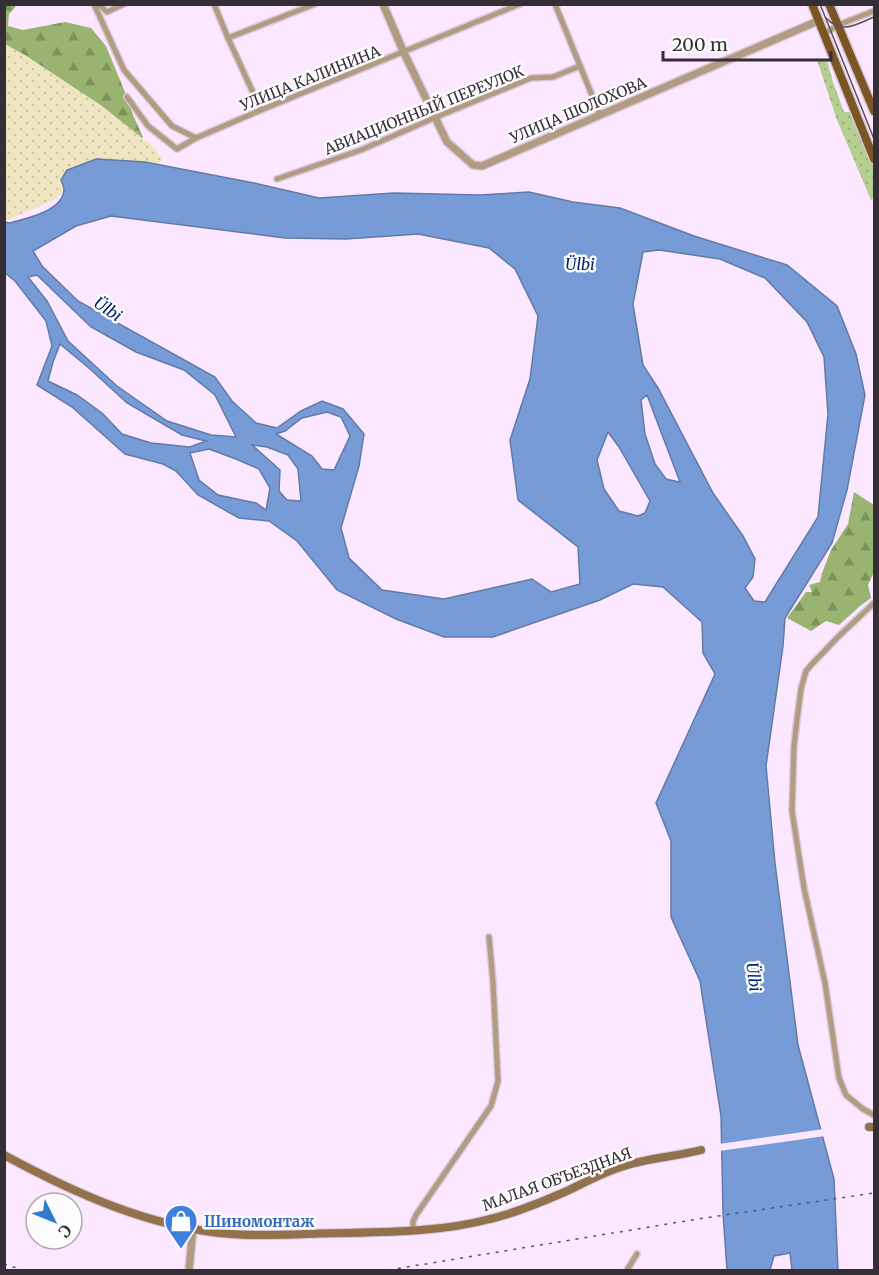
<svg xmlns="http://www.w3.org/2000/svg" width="879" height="1275" font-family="Merriweather,serif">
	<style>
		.grass { fill: url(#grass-dots) }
		.forest { fill: url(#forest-firs) }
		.sand { fill: url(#sand-dots) }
		.water { fill: #769bd7; stroke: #637aa7; stroke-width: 1.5; fill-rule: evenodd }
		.pier { fill: #fbe7ff }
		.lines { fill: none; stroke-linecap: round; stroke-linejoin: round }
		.minor-casing { stroke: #d8c6db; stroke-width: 8 }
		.tertiary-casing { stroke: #d8c6db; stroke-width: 10 }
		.secondary-casing { stroke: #d8c6db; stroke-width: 10 }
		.primary-casing { stroke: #d8c6db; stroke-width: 11 }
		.minor { stroke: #b19b81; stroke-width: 5 }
		.tertiary { stroke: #b19b81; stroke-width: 7 }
		.secondary { stroke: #92724c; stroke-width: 8 }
		.primary { stroke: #7b5522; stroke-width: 8 }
		.tram { stroke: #5b515c; stroke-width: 1.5 }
		.rail { stroke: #5b515c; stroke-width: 1.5; stroke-dasharray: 3 6; stroke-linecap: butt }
		.labels { text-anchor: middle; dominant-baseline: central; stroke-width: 5; stroke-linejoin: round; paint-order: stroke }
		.street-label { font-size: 15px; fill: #362e37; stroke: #fcfcfc }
		.shop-label { font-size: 15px; font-weight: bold; fill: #366cbe; stroke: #fcfcfc; text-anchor: start }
		.water-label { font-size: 16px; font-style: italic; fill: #00266b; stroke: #fcfcfc }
	</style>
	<defs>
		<pattern id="grass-dots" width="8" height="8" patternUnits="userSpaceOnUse" patternTransform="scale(1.5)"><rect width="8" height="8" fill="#b4cf91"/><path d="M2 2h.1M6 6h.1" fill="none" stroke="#9bb27e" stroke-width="1.8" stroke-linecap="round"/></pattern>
		<pattern id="forest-firs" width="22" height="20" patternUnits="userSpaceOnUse" patternTransform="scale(1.5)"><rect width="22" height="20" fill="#98b470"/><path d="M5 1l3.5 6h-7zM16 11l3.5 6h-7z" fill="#7d935d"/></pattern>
		<pattern id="sand-dots" width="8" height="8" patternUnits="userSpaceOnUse" patternTransform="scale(1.5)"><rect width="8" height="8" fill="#efe5c0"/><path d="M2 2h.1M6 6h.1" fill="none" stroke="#cec5a6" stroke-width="1.8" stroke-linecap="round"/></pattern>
	</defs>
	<rect width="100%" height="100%" fill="#fbe7ff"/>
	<polygon class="grass" points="817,60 827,60 833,82 844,112 851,112 874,169 874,198 871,200 837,120"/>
	<g class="forest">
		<polygon points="5,5 17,5 9,14 8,26 23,30 65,22 91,28 106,46 127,97 133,115 143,137 128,153 5,98"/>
		<polygon points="854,492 874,505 874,572 868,585 871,598 860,606 839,625 826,621 811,631 787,618 806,592 812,592 809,585 820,582 822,573 831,550 848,524"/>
	</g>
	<polygon class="sand" points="5,44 25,55 102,106 156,149 162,161 154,165 77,178 56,199 5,221"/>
	<path class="water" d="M96 159 145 162 254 183 319 198 394 193 480 195 529 192 573 202 620 208 694 236 787 265 837 306 856 354 865 395 847 490 832 543 785 618 783 646 766 766 775 863 798 1045 834 1179 838 1270H792L790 1253 774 1256 770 1270H727L723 1213 721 1116 700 981 671 917V841L656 803 715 674 703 653 702 622 663 587 633 584 600 600 493 637H444L396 619 337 590 297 541 269 521 239 518 198 495 176 471 163 464 125 454 72 407 37 385 52 346 46 321 15 281 5 273V222L9 223C25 219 64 211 64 189 64 186 62 183 61 180L67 170ZM111 216 285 238 346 239 418 234 489 248 515 269 538 316 530 379 510 440 518 500 578 547 580 584 551 592 532 579 444 599 382 590 349 558 341 528 359 466 364 434 343 409 322 401 301 411 277 428 256 423 232 401 215 377 78 301 42 266 33 251 76 226ZM659 250 720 259 765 278 807 322 824 357 828 414 818 517 765 602 754 601 745 588 753 577 755 559 743 536 713 493 658 388 643 365 633 304 643 252ZM37 275 91 327 136 352 184 370 215 395 236 437 211 435 167 421 117 386 68 341 47 301 28 277ZM60 344 90 369 127 403 182 435 206 441 190 447 151 443 122 434 102 413 77 395 48 381 53 362ZM647 395 680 482H679L666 479 655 464 645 434 641 400ZM327 412 341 417 350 436 334 470 322 469 312 456 276 434 285 431 302 418ZM608 432 619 447 650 501 645 513 638 516 619 511 604 489 597 460ZM252 445 267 447 288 455 298 469 301 501 287 500 279 491 280 470ZM209 449 236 459 259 469 270 488 266 510 256 503 218 495 199 480 190 453Z"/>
	<polygon class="pier" points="824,1129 825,1136 719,1151 719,1144"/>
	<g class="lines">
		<g class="minor-casing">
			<g id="minor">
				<polyline points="94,4 124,70 172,126 196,138"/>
				<polyline points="98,4 107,12 124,4"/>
				<polyline points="214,4 228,38 261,110"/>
				<polyline points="555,4 600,115"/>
				<polyline points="824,34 838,25 874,11"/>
				<polyline points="228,38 315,4"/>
				<polyline points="127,97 148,126 177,149 196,138 261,110 520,4"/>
				<polyline points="277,179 361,150 434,118 531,78 553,77 580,66"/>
				<polyline points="874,603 839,636 812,664 806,671 801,689 797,720 794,746 792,811 804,888 825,983 839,1078 846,1095 863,1109 874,1115"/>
				<polyline points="413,1231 413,1222 416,1215 491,1106 498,1081 493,982 489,937"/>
				<polyline points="627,1270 637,1254"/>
			</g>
		</g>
		<g class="tertiary-casing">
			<g id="tertiary">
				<polyline points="383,4 404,53 447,142 473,165 482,166 818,21"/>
				<polyline points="189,1270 193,1228"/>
			</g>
		</g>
		<g class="secondary-casing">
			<g id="secondary">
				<polyline points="869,1127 874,1127"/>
				<path d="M4 1155C74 1193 151 1228 231 1234 270 1237 310 1233 349 1233 396 1232 445 1231 490 1219 516 1213 542 1202 567 1191 584 1183 602 1173 621 1167 646 1158 674 1157 701 1150"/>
			</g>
		</g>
		<g class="primary-casing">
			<g id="primary">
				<polyline points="812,4 874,159"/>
				<polyline points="829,4 874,111"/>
			</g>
		</g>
		<use href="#minor" class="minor"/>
		<use href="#tertiary" class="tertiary"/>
		<use href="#secondary" class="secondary"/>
		<use href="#primary" class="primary"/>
		<g class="tram">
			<polyline points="820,4 874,139"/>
			<path d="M826 18C842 35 857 24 874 17"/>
		</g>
		<g class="rail">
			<polyline points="4,1264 23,1270"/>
			<polyline points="389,1270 698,1219 874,1193"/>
		</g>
	</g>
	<defs>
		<g id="shop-pin" transform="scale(1.725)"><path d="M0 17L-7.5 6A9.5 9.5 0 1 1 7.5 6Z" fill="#3f7fe0" stroke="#fcfcfc"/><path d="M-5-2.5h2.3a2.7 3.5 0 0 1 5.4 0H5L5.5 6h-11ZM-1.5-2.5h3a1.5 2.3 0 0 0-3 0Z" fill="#fff"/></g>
	</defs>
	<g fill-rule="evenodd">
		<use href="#shop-pin" x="181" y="1221"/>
	</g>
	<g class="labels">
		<g class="street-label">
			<text transform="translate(310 78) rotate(-22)">УЛИЦА КАЛИНИНА</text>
			<text transform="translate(424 110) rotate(-22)">АВИАЦИОННЫЙ ПЕРЕУЛОК</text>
			<text transform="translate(578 110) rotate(-23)">УЛИЦА ШОЛОХОВА</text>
			<text transform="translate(557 1179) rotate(-20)">МАЛАЯ ОБЪЕЗДНАЯ</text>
		</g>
		<g class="shop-label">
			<text x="204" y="1221">Шиномонтаж</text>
		</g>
		<g class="water-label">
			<text x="580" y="264">Ülbi</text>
			<text transform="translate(108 309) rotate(34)">Ülbi</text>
			<text transform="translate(754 977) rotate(83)">Ülbi</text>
		</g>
	</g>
	<rect width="879" height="1275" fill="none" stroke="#362e37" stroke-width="12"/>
	<g transform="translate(54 1221) rotate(133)"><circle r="28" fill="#fcfcfc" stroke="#adaaad" stroke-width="1.5"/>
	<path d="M0-4.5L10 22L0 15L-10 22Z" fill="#307ccc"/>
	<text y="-9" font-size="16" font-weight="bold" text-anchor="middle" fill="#362e37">С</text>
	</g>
	<path d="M663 51v9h168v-9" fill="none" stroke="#362e37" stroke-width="3"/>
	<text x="672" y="51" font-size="18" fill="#362e37" stroke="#fcfcfc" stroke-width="4.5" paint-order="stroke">200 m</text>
</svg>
